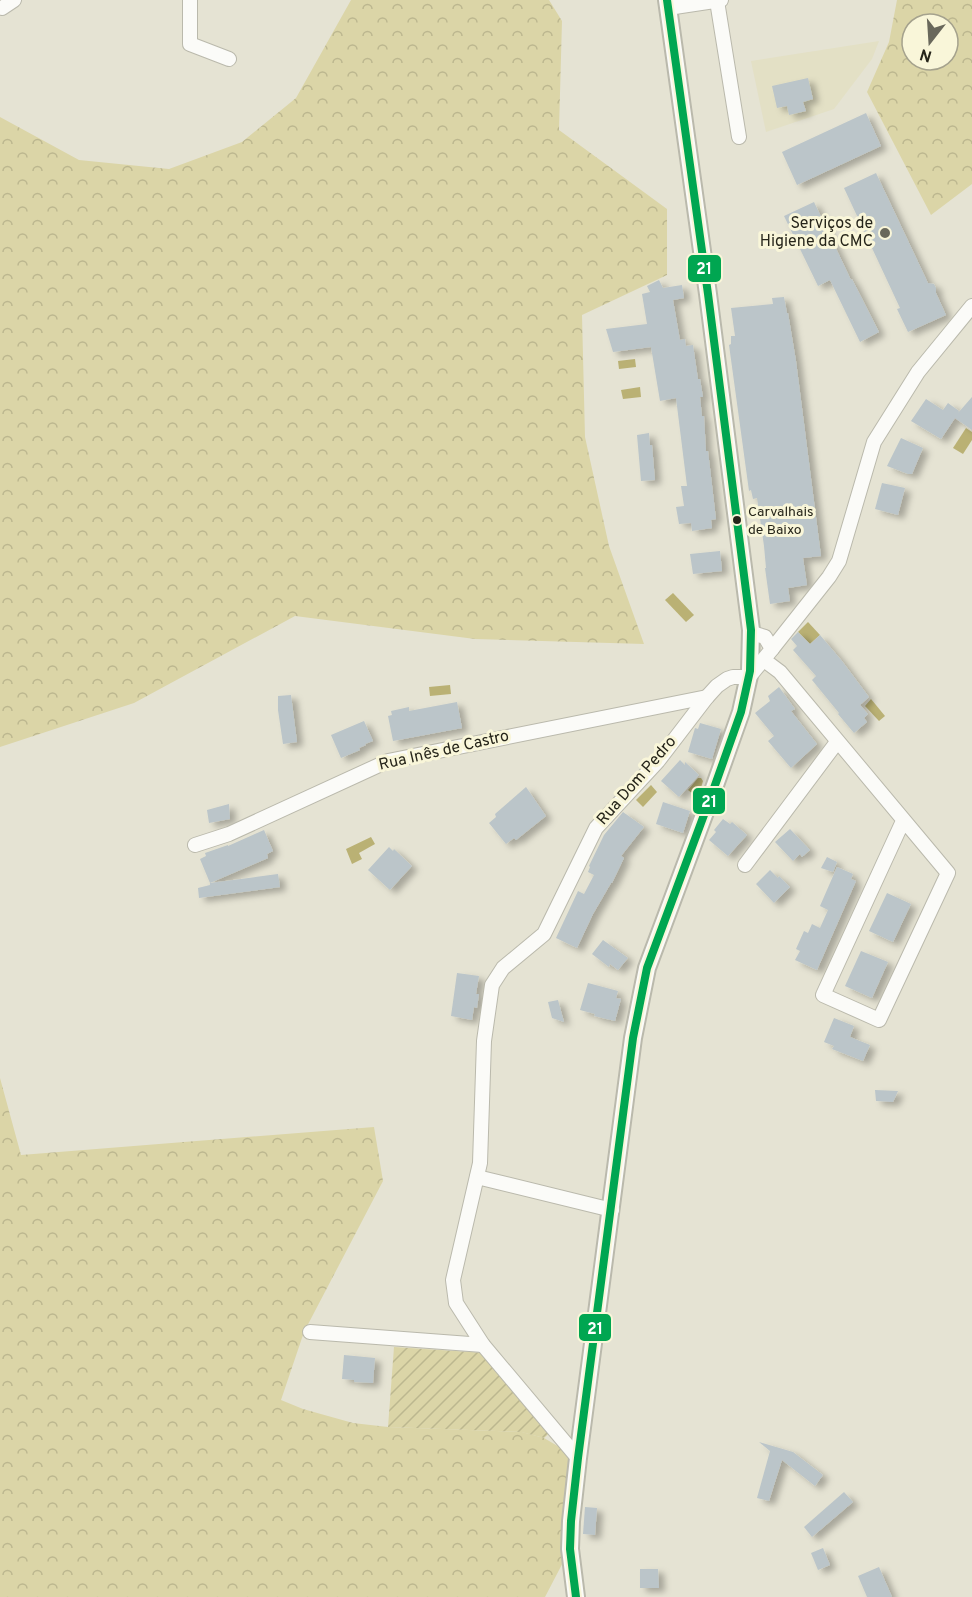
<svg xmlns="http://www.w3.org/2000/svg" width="972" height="1597" font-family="Overpass,sans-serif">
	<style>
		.built { fill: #e3e0c5 }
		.forest { fill: url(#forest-crowns); fill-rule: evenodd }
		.garden { fill: url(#garden-furrows) }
		.water { fill: #bab174 }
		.building { fill: #bbc5c9; filter: url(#shadow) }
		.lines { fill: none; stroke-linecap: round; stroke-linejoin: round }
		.minor-casing { stroke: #bab9ac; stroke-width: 16 }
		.tertiary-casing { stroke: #bab9ac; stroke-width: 20 }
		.minor { stroke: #fbfbf8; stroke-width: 14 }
		.tertiary { stroke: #fbfbf8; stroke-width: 16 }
		.bus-1-casing { stroke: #f9f6d9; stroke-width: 12 }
		.bus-1 { stroke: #00a651; stroke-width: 8 }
		.poi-dot { fill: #69685b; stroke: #f9f6d9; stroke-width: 2 }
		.bus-dot { fill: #26251a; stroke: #f9f6d9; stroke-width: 2 }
		.labels { text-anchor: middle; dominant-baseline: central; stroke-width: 6; stroke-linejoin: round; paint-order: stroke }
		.bus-label { font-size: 14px; fill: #26251a; stroke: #f9f6d9; text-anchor: start }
		.poi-label { font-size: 16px; fill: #26251a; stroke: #f9f6d9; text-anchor: end }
		.street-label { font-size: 16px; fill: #26251a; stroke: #f9f6d9 }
		.line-badge { stroke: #f9f6d9; stroke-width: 2 }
		.badge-label { font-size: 16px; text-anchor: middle; font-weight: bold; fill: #fff }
	</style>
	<defs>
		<pattern id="forest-crowns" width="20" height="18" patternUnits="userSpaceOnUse" patternTransform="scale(1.5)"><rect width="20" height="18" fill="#dbd5a7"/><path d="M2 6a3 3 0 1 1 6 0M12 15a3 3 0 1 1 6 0" fill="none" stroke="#bcb78f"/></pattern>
		<pattern id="garden-furrows" width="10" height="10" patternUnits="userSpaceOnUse" patternTransform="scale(1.5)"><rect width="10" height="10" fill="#dbd5a7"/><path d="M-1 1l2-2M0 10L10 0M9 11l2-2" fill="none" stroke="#bcb78f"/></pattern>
		<filter id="shadow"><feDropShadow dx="6" dy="4" stdDeviation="3" flood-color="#0004"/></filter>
	</defs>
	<rect width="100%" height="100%" fill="#e5e3d3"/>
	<polygon class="built" points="879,41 872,59 834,109 766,132 751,61"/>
	<g class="forest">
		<polygon points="351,0 549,0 562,21 559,130 667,209 667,275 582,315 585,437 609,546 644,644 475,639 295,616 134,703 0,747 0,117 79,160 169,169 242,142 296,98"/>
		<path d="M897 0H972V184L931 215 867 92 889 42ZM912 24H948V60H912Z"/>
		<polygon points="0,1078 21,1155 374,1127 383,1181 304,1332 281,1400 303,1409 353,1423 388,1427 522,1432 544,1438 578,1458 570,1549 545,1597 0,1597"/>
	</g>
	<polygon class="garden" points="394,1347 486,1353 552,1431 544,1438 521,1432 388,1427"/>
	<g class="water">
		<polygon points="635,359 636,367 619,369 618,361"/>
		<polygon points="640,387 641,397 623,399 621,390"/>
		<polygon points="966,428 972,432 972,440 963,454 953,448"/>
		<polygon points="673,593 694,615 686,622 665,600"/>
		<polygon points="808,622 820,635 810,644 798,632"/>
		<polygon points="450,685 451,694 430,696 429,687"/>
		<polygon points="871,699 885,716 879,721 865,706"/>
		<polygon points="698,778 701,778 703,781 698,798 688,790"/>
		<polygon points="651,785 657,792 643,807 636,800"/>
		<polygon points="371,837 375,844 359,853 362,859 352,864 346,849"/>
	</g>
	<g class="building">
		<polygon points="808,78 813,99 803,102 806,111 789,115 787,106 777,108 772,86"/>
		<polygon points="866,113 881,146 797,185 782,152"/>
		<polygon points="876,173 928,283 934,284 936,288 936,293 946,315 908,332 897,309 900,308 844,188"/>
		<polygon points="814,202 851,280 852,279 879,332 860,342 830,280 818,286 784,216"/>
		<polygon points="659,280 663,288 682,285 684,298 673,300 680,340 685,339 686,346 693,345 698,379 700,379 703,397 700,397 702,416 704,416 706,451 708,451 716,519 711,520 712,528 692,531 691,523 679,524 676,507 684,506 681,486 687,486 676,398 660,401 651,347 613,352 606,329 647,324 642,294 650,292 647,286"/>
		<polygon points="784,297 787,313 788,313 796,361 821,556 803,558 807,585 788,588 790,601 770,604 765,568 766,568 764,546 757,498 753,499 751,490 749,491 729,345 731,344 731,336 735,336 731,308 773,304 772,298"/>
		<polygon points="972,397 972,430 955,418 941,439 911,421 926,399 943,410 948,403 959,411 958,413"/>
		<polygon points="649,433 650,445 652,445 655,480 641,481 637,435"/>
		<polygon points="901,438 923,448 912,474 908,474 887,466"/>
		<polygon points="882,483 905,488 898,515 875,509"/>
		<polygon points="720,551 722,571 693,574 690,554"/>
		<polygon points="798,632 810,644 820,635 842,661 869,697 860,705 868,714 864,718 867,722 854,733 838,714 839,713 812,680 816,676 793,650 797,646 791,639"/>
		<polygon points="779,687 795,709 791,711 817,744 791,768 768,741 774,736 755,713 770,701 768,696"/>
		<polygon points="291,695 297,742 283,744 278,710 278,696"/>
		<polygon points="457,702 462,728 393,741 388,716 392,715 391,711 409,707 409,711"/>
		<polygon points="364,721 373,741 365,744 366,745 359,748 360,750 341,758 331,735"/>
		<polygon points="700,723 721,729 712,759 688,752 695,728 698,729"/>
		<polygon points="680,760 685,765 685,762 699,775 679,797 661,781"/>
		<polygon points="526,787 546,816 516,840 514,838 506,844 489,823 496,817 495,814"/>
		<polygon points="663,802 690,811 683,833 656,824"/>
		<polygon points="229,804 230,819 209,823 207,810"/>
		<polygon points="623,812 644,827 621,856 624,858 612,883 611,883 593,914 577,948 556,938 578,891 584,894 594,875 588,872 590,867 589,866 604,835"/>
		<polygon points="723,819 730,824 732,822 747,835 728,856 709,840 716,832 714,830"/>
		<polygon points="790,829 810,850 802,857 800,854 793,861 775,842"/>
		<polygon points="264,830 273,851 267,854 268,858 210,883 200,859 206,856 205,853 228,845 228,846"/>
		<polygon points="389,847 393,851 394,849 412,866 390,890 368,870"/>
		<polygon points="827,857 837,862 833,872 821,868"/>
		<polygon points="837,867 853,874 851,879 856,881 817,970 795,960 800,951 796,949 804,931 808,933 812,924 820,928 828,910 820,906"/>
		<polygon points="770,870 778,878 779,876 790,887 774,903 756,884"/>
		<polygon points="278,874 280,887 199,898 198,888 210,885 210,883"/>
		<polygon points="887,893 911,904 893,942 869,931"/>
		<polygon points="603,940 628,958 618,970 610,964 609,967 592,954"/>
		<polygon points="861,951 888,962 872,998 845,986"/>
		<polygon points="457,973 479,976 476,994 479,994 477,1008 474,1007 472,1020 451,1016"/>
		<polygon points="588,983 618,991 616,998 621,999 615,1021 594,1016 595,1014 580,1010"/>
		<polygon points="558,1000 564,1022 552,1018 548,1002"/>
		<polygon points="834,1018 854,1026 850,1037 870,1045 863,1061 832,1049 834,1046 824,1042"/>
		<polygon points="875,1090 898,1091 893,1102 876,1101"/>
		<polygon points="344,1355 375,1358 373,1383 354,1382 354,1380 342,1379"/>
		<polygon points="759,1442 793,1452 823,1475 815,1486 782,1460 769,1501 757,1498 770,1451"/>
		<polygon points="844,1492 853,1502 812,1537 804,1527"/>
		<polygon points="585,1507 597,1508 595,1535 583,1534"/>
		<polygon points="823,1548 830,1565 818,1570 811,1553"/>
		<polygon points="879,1567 892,1597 867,1597 858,1576"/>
		<polygon points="640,1569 658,1569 659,1588 640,1588"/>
	</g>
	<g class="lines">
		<g class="minor-casing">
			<g id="minor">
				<polyline points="190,0 190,44 229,59"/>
				<polyline points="717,1 739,137"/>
				<polyline points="2,8 14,0"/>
				<polyline points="668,8 721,0"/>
				<polyline points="772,649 829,577 839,561 874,442 918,372 972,306"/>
				<polyline points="764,660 780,672 948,873 879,1020 823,995 903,821"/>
				<polyline points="195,845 229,834 388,761 707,697"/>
				<polyline points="745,865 837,742"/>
				<polyline points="477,1177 612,1210"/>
				<polyline points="310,1332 483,1345"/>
				<polyline points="578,1458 483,1345 456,1303 453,1280 480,1163 484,1041 492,985 503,968 544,934 596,828 658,761 707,697 717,686 727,679 733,677 749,677 772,649 765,637 752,633"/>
			</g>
		</g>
		<g class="tertiary-casing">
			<polyline id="tertiary" points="576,1597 570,1549 571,1521 578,1458 633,1038 647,968 714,788 741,712 750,671 751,630 708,294 667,0"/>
		</g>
		<use href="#minor" class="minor"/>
		<use href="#tertiary" class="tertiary"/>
		<g class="bus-1-casing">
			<polyline id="bus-1" points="576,1597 570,1549 571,1521 578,1458 633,1038 647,968 714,788 741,712 750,671 751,630 708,294 667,0"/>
		</g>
		<use href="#bus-1" class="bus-1"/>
	</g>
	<circle class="poi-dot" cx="885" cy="233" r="6"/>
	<circle class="bus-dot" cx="737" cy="520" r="5"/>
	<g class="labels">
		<g class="bus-label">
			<text x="748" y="512">Carvalhais<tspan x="748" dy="18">de Baixo</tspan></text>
		</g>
		<g class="poi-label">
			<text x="873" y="224">Serviços de<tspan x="873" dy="18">Higiene da CMC</tspan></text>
		</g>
		<g class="street-label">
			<text transform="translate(444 751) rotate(-13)">Rua Inês de Castro</text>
			<text transform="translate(637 781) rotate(-49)">Rua Dom Pedro</text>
		</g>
	</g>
	<g class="line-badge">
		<rect x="687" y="254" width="35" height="29" rx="6" fill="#00a651"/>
		<rect x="692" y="787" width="34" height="28" rx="6" fill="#00a651"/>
		<rect x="578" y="1313" width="34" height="29" rx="6" fill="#00a651"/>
	</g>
	<g class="badge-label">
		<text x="704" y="274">21</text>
		<text x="709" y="807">21</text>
		<text x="595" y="1334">21</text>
	</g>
	<g transform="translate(930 42) rotate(197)"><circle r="28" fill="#f9f6d9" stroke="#a5a28d" stroke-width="1.5"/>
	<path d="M0-4.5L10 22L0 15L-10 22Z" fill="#69685b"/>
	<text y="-9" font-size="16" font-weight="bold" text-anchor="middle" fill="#26251a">N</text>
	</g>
</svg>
